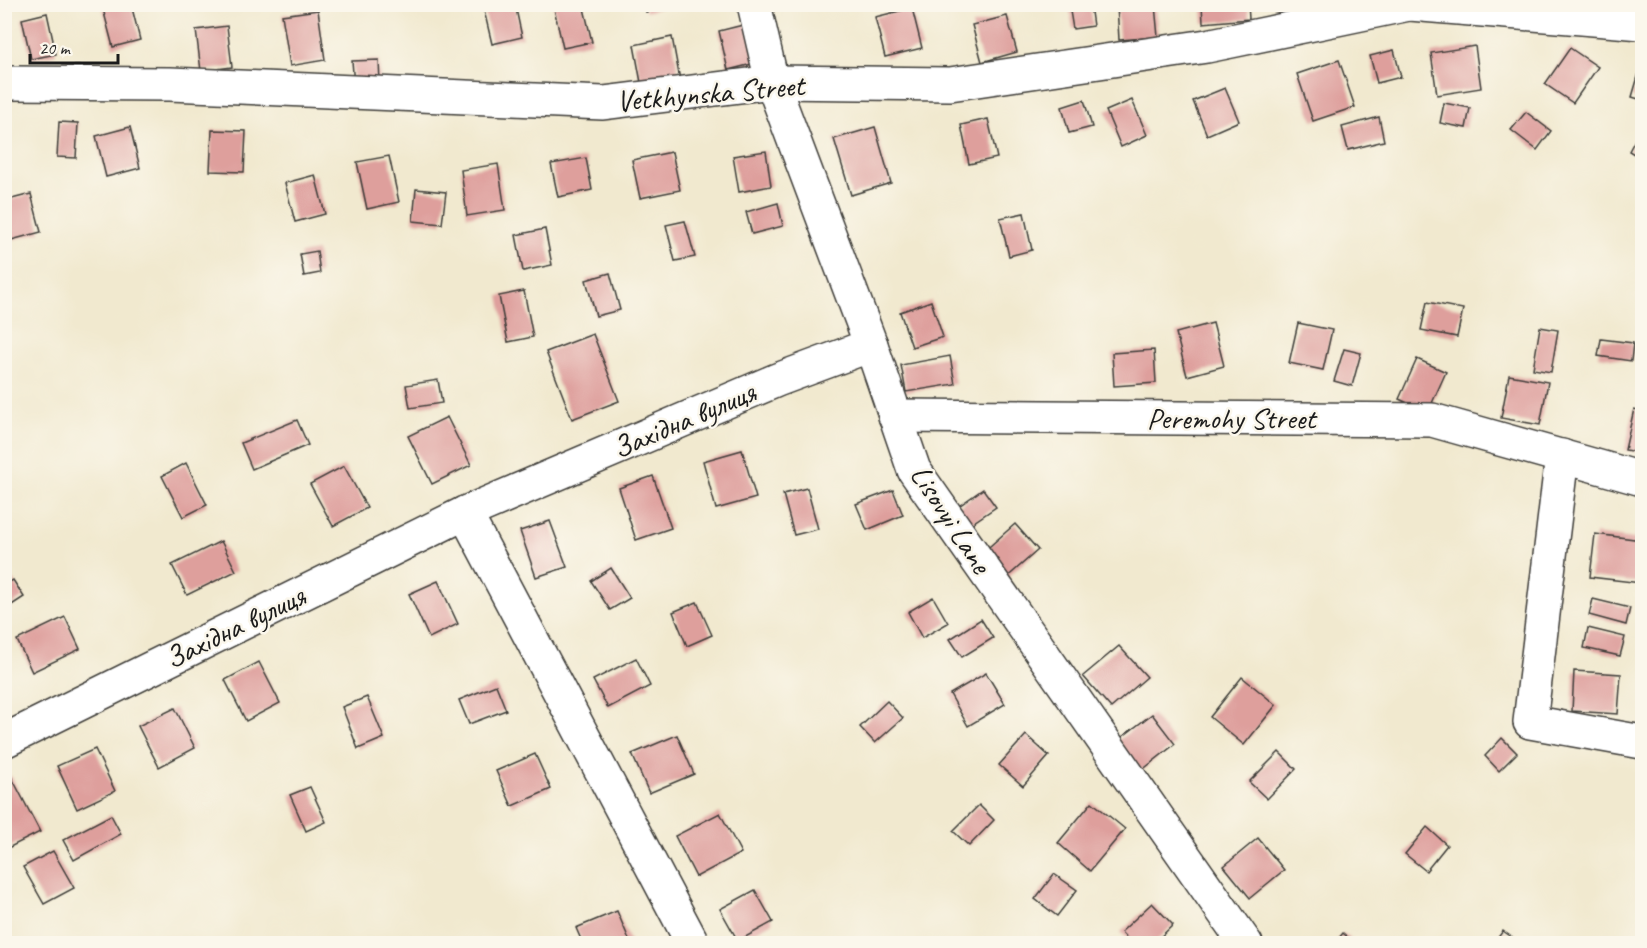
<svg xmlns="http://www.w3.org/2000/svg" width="1647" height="948" font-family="Caveat,sans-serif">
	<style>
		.building { fill: #de9f9c }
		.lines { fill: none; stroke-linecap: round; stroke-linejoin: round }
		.street-casing { stroke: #3c3b37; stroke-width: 36 }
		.secondary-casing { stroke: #3c3b37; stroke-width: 36 }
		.street { stroke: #fff; stroke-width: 33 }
		.secondary { stroke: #fff; stroke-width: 33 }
		.labels { text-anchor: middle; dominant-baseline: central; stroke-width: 5; stroke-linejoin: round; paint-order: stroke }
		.street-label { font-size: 30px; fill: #1c1c1c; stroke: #fbf7ec }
	</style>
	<rect width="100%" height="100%" fill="#fbf7ec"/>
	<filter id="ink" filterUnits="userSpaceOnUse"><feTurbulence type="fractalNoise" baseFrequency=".0167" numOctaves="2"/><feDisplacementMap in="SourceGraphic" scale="12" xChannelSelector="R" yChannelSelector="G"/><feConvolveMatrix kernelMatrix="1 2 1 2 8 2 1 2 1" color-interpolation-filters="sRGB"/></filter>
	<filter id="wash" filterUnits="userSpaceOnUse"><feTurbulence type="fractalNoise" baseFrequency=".008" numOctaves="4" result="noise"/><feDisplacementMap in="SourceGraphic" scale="24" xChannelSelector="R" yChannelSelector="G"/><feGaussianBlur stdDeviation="1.35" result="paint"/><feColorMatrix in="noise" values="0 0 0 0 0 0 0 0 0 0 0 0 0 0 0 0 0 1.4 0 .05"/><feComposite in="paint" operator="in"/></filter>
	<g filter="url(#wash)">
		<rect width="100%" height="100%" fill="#f1e9cf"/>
		<g id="blocks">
			<g class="building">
				<polygon points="131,4 140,40 113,47 102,5"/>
				<polygon points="488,4 515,4 522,37 492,44 483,6"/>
				<polygon points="553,4 583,4 592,42 563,48"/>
				<polygon points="644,4 670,4 670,5 646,12"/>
				<polygon points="1202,4 1248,4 1249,19 1203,23"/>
				<polygon points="1281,4 1313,4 1313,11 1280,8"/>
				<polygon points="1069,5 1090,5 1093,26 1073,29"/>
				<polygon points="1117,5 1155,5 1158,37 1119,40"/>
				<polygon points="912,8 922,48 885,57 875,17"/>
				<polygon points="318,10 325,60 290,66 282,15"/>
				<polygon points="47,13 56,54 31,59 22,19"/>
				<polygon points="1007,16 1017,52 982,62 972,25"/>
				<polygon points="751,23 760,62 728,70 719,31"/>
				<polygon points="227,26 232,67 201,71 196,30"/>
				<polygon points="672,37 680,80 642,88 634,45"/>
				<polygon points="1475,46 1481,88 1437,95 1431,53"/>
				<polygon points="1570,48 1598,67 1573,103 1545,84"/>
				<polygon points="1394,50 1401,77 1377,83 1370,56"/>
				<polygon points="379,60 380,83 354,85 352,61"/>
				<polygon points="1339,60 1355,107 1313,121 1297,74"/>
				<polygon points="1642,63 1642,100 1632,97"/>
				<polygon points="1225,88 1239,121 1207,135 1193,101"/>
				<polygon points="1084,100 1092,127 1069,133 1062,107"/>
				<polygon points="1132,100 1147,135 1121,147 1106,111"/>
				<polygon points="1444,103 1470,108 1466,128 1440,123"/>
				<polygon points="1526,112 1551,131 1537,150 1511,130"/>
				<polygon points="1379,117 1384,141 1348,150 1342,127"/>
				<polygon points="988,119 997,158 969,164 961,125"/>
				<polygon points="59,122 78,123 76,158 57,157"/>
				<polygon points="130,127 140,168 106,177 96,136"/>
				<polygon points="875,127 891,183 851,195 834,139"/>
				<polygon points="212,130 246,131 244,172 210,171"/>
				<polygon points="1636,138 1642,142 1642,159 1629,151"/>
				<polygon points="766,151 771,186 739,192 733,156"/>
				<polygon points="672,152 680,190 640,198 632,160"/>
				<polygon points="389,156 399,202 367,209 357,162"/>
				<polygon points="586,158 592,190 558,197 551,164"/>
				<polygon points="498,164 505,210 467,216 461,170"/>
				<polygon points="315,175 325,214 295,222 285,183"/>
				<polygon points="416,189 446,192 442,224 413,221"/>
				<polygon points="31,194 41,232 4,242 4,201"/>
				<polygon points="778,203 783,226 752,234 746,212"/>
				<polygon points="1024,213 1032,250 1009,256 1000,218"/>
				<polygon points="685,221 695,257 675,261 666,225"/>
				<polygon points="545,229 552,265 523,271 516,235"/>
				<polygon points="317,251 320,273 304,276 300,254"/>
				<polygon points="610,273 620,310 596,316 586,280"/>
				<polygon points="524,291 533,337 508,342 499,296"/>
				<polygon points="931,301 943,337 912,347 900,312"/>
				<polygon points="1427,302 1463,309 1457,337 1421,330"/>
				<polygon points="1213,323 1224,366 1187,376 1176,333"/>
				<polygon points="1298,323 1332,330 1323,370 1289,363"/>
				<polygon points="1540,327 1558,330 1551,372 1533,369"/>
				<polygon points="593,334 619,401 572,419 546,352"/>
				<polygon points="1601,339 1633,343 1631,361 1598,356"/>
				<polygon points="1344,349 1361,353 1352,386 1334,381"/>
				<polygon points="1154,350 1156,383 1114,386 1112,353"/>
				<polygon points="950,356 955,384 906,392 901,365"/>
				<polygon points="1417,359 1446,372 1428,412 1399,399"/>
				<polygon points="1509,375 1548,382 1540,425 1501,418"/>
				<polygon points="438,380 442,403 410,408 406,385"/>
				<polygon points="1634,409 1642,411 1642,453 1625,450"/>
				<polygon points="447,417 471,465 432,484 408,436"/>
				<polygon points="297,420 308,445 252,469 241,443"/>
				<polygon points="742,450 756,498 716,509 703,461"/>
				<polygon points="186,463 207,505 183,517 162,476"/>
				<polygon points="344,466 367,508 333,526 310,484"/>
				<polygon points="653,476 671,528 636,540 619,488"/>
				<polygon points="807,488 818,529 794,535 783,494"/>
				<polygon points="983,489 996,507 965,528 952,511"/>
				<polygon points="893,490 903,515 867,530 856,504"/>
				<polygon points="550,521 567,567 536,577 520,531"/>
				<polygon points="1015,524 1038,550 1004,580 981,554"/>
				<polygon points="1595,534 1642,540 1641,583 1590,577"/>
				<polygon points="221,541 236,571 187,595 172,565"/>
				<polygon points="611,568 630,598 610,610 591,581"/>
				<polygon points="13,580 24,597 4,610 4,585"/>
				<polygon points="438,581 458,624 429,638 409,594"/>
				<polygon points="933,597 948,623 922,638 908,612"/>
				<polygon points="1593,599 1630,608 1626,625 1589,615"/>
				<polygon points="697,602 712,635 687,646 673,612"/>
				<polygon points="65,617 80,649 32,672 17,640"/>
				<polygon points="981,619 993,638 962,657 950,639"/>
				<polygon points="1588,628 1625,637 1620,656 1584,648"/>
				<polygon points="1119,646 1147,677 1111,708 1083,676"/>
				<polygon points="636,658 650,686 608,708 593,680"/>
				<polygon points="259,662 280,703 246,721 225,680"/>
				<polygon points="1574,671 1621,674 1618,714 1572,711"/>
				<polygon points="986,673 1005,704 968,726 950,694"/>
				<polygon points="1242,677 1276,705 1244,745 1210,717"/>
				<polygon points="496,685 506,710 469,724 459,700"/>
				<polygon points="367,697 384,738 358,749 342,707"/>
				<polygon points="887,701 903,718 875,743 860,727"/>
				<polygon points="175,708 195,748 159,767 138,726"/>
				<polygon points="1152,714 1175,744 1141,771 1117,741"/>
				<polygon points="677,735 694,774 649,793 632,754"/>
				<polygon points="1026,735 1049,756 1023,786 999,765"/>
				<polygon points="1502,738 1517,753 1499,771 1485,756"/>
				<polygon points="95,749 115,791 77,809 57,766"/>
				<polygon points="1279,752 1296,769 1267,799 1249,782"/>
				<polygon points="535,754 551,789 512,806 496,771"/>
				<polygon points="11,776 40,832 4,850 4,779"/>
				<polygon points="310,787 326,822 306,831 290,795"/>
				<polygon points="1092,802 1125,829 1090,871 1058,843"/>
				<polygon points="979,805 994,820 969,846 953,831"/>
				<polygon points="720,813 741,853 696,877 675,836"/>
				<polygon points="111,815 121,834 74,860 63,840"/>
				<polygon points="1427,827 1447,845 1426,871 1405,854"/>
				<polygon points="1258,838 1284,870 1250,898 1224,866"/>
				<polygon points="53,851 74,888 44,904 23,867"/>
				<polygon points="1054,874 1077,890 1057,916 1035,899"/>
				<polygon points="755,890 773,922 738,941 720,909"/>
				<polygon points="1152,903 1173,925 1153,944 1132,944 1121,932"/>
				<polygon points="617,911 631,944 583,944 576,928"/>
				<polygon points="1503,931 1519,942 1517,944 1493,944"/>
				<polygon points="1343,933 1355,944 1334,944"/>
			</g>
		</g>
	</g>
	<g filter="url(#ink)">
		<use href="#blocks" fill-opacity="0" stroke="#3c3b37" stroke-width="1.5"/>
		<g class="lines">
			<g class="street-casing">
				<g id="street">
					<polyline points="754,4 772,82 871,345 914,470 1246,944"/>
					<polyline points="895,416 1432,420 1642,479"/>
					<polyline points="1562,456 1530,722 1642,742"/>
					<polyline points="465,513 693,944"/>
					<polyline points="4,741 465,513 777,380 871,345"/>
				</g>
			</g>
			<g class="secondary-casing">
				<g id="secondary">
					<polyline points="1410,4 1642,23"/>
					<polyline points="4,83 170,84 603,103 772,82 950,84 1207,46 1409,4"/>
				</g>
			</g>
			<use href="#street" class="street"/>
			<use href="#secondary" class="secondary"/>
		</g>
	</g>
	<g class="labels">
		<g class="street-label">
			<text transform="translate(710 93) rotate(-5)">Vetkhynska Street</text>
			<text x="1231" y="418">Peremohy Street</text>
			<text transform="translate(684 420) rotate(-23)">Західна вулиця</text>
			<text transform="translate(951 519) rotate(57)">Lisovyi Lane</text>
			<text transform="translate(235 627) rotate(-26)">Західна вулиця</text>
		</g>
	</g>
	<rect width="1647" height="948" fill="none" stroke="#fbf7ec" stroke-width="24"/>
	<path d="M30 54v9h88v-9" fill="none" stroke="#1c1c1c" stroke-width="3"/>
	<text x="39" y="54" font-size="18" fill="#1c1c1c" stroke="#fbf7ec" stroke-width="4.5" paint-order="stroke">20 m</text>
</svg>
